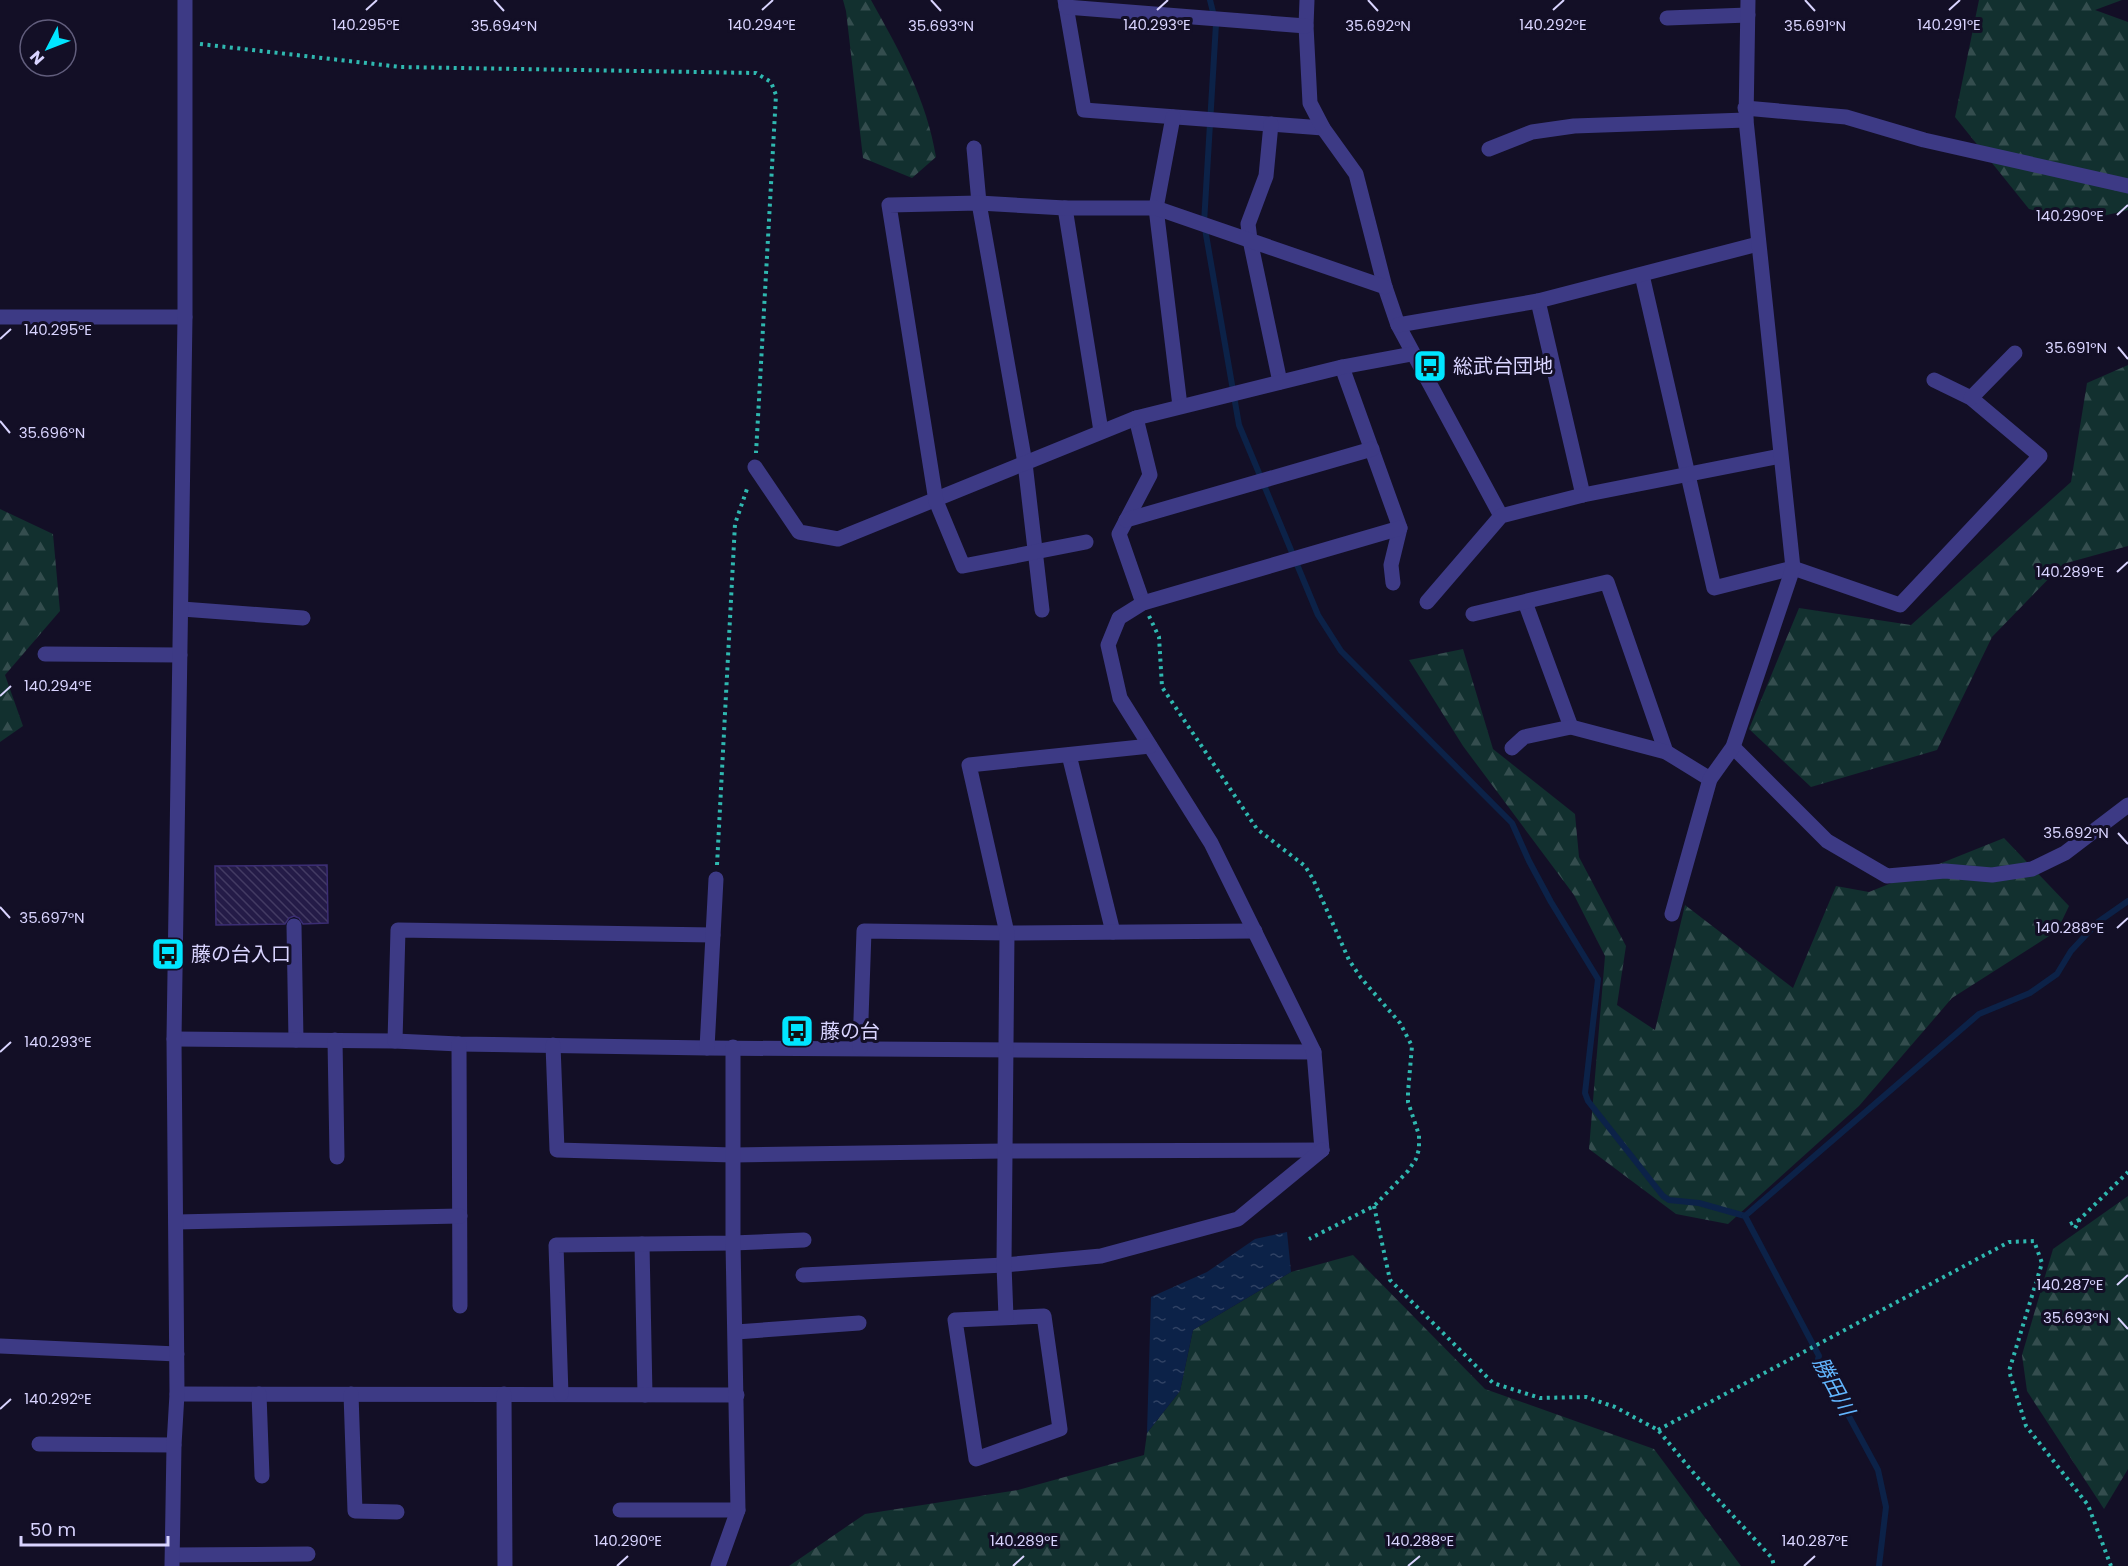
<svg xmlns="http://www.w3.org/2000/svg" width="2128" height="1566" font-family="Poppins,'Noto Sans JP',sans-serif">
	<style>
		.forest { fill: url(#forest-firs) }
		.water { fill: url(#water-ripples) }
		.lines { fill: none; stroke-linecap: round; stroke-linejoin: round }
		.stream { stroke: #0c2248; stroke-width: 6 }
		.building { fill: url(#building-back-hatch); stroke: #3b2d73; stroke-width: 1.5 }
		.path { stroke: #2fb8b0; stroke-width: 4; stroke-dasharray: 3 4.5; stroke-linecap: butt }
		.minor { stroke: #3d3a85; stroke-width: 15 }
		.ticks { fill: none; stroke: #d9d4ff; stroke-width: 2 }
		.labels { text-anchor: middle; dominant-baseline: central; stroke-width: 6; stroke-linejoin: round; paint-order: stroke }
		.poi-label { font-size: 20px; fill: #d9d4ff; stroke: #130f26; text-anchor: start }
		.water-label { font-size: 21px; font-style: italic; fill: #62b6ff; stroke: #130f26 }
		.ticks-label { font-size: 15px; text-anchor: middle; fill: #d9d4ff; stroke: #130f26; stroke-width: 6; stroke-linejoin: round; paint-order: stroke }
	</style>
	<defs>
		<pattern id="forest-firs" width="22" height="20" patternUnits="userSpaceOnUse" patternTransform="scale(1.5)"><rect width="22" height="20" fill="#12302f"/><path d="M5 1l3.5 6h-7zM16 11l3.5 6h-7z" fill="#344d4e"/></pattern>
		<pattern id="water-ripples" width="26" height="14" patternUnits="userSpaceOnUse" patternTransform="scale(1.5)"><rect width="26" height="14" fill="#0c2248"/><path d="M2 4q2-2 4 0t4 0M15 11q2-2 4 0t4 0" fill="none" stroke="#2f4163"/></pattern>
		<pattern id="building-back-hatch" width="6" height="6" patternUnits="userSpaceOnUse" patternTransform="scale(1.5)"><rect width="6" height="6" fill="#241b47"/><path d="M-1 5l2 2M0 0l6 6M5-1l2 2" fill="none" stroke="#433b63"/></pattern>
	</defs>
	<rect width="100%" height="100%" fill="#130f26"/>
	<g class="forest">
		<path d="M843 0H871C899 50 927 100 936 157L912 178 863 158 846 11Z"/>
		<polygon points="1979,0 2122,0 2095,10 2128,22 2128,210 2082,221 2029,209 1955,117"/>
		<polygon points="2128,365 2128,546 2063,564 1992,637 1937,750 1811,787 1749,729 1799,608 1911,625 2071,482 2087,383"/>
		<polygon points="0,509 53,534 60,611 5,675 23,726 0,742"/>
		<polygon points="1463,649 1493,749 1575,814 1579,857 1626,946 1617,1005 1655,1030 1685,905 1793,988 1836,886 1869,892 2004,838 2069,906 2057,931 1952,998 1859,1106 1728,1224 1676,1214 1589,1149 1605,956 1574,895 1463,746 1409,660"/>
		<polygon points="2128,1196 2128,1469 2104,1509 2027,1391 2022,1355 2053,1249"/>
		<polygon points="1353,1255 1485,1389 1654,1449 1741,1566 789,1566 865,1514 1018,1490 1144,1455 1147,1433 1180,1391 1193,1330 1291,1272"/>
	</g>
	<polygon class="water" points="1287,1232 1291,1272 1193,1330 1180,1391 1147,1433 1151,1297 1207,1272 1255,1239"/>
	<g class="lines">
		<g class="stream">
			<polyline points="1210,0 1216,24 1204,223 1239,425 1318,615 1341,651 1512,823 1529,861 1551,902 1598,979 1585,1093 1588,1101 1663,1196 1669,1200 1699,1203 1745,1216"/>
			<polyline points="1745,1216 1979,1014 2030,993 2057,974 2071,951 2098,922 2128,901"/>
			<polyline points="1745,1216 1819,1356 1818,1359 1878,1470 1886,1507 1879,1566"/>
		</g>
	</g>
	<polygon class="building" points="327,865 328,923 303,924 299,918 294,916 289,918 285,924 216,925 215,866"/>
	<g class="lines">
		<g class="path">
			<polyline points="200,44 401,67 756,73 771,82 776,95 756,453"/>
			<polyline points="1149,616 1159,637 1162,687 1257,829 1305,866 1313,879 1349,960 1361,978 1400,1023 1412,1046 1408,1092 1408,1102 1419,1135 1419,1149 1416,1159 1408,1171 1374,1206 1309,1239"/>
			<polyline points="717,865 735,524 748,486"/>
			<polyline points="1374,1206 1390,1280 1493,1383 1540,1398 1586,1397 1615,1407 1658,1430 1697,1477 1772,1558 1774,1566"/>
			<polyline points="2070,1224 2079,1220"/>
			<polyline points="2075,1228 2080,1219 2128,1172"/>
			<polyline points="1658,1430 2009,1242 2034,1241 2042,1263 2009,1371 2026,1426 2088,1505 2111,1566"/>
		</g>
		<g class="minor">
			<polyline points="1065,0 1084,110 1323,128"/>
			<polyline points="1307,0 1306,26 1310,103 1323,128 1356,174 1385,287 1398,325 1501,516"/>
			<polyline points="1066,7 1306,26"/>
			<polyline points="1667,18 1748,15"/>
			<polyline points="1745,108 1846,117 1924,140 2128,186"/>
			<polyline points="1173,117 1156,208 1180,406"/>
			<polyline points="1271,124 1266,176 1248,224 1250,240 1280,382"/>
			<polyline points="974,148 979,203 1025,463 1042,610"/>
			<polyline points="1489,149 1532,132 1574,126 1746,120"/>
			<polyline points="1065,208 1101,431"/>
			<polyline points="1642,275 1714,588 1793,568 1900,605 2040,456 1971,398 1934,380"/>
			<polyline points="1538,301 1583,495"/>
			<polyline points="0,317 185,317"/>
			<polyline points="1398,325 1538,301 1758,244"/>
			<polyline points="1342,367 1400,528 1391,565 1393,583"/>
			<polyline points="1971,398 2015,353"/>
			<polyline points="1136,418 1150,475 1119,534 1143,603"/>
			<polyline points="755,467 799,532 838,539 1136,418 1342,367 1412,354"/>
			<polyline points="1126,520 1372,449"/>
			<polyline points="1086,542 963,566 936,501 889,205 979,203 1065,208 1156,208 1385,287"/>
			<polyline points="1427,602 1501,516 1583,495 1780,456"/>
			<polyline points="1525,602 1571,727"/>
			<polyline points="182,609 303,618"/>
			<polyline points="1473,614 1607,582 1666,752"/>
			<polyline points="45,654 180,655"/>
			<polyline points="1733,747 1827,841 1887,876 1945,871 1992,875 2032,869 2065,853 2128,805"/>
			<polyline points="1512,748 1524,737 1571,727 1666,752 1710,779"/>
			<polyline points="1069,755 1113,932"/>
			<polyline points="1672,914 1710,779 1733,747 1793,568 1746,120 1748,0"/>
			<polyline points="294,926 296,1040"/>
			<polyline points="174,1039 395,1041 459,1044 707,1048 1314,1052"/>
			<polyline points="335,1040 337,1157"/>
			<polyline points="395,1041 398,930 713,935"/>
			<polyline points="459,1044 460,1306"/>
			<polyline points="553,1045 557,1150 733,1155 1004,1151 1322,1150"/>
			<polyline points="707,1048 716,879"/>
			<polyline points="860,1048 864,931 1007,933 1255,931"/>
			<polyline points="1322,1150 1314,1052 1211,843 1120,698 1108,645 1119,618 1143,603 1400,528"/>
			<polyline points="176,1222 460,1216"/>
			<polyline points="642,1244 645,1395"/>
			<polyline points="803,1275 1004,1265 1101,1256 1238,1219 1322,1150"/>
			<polygon points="1044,1316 1060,1429 976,1459 955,1320"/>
			<polyline points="1006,1317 1004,1265 1007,933 969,765 1150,746"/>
			<polyline points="736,1332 859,1323"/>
			<polyline points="0,1346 177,1354"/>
			<polyline points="177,1394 737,1395"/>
			<polyline points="259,1394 262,1476"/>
			<polyline points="351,1394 355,1511 397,1512"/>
			<polyline points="504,1394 505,1566"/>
			<polyline points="561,1394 556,1245 733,1243 804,1240"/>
			<polyline points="39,1444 174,1445"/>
			<polyline points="620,1510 738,1510"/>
			<polyline points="173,1555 308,1554"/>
			<polyline points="172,1566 174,1445 177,1394 174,1039 185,317 185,0"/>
			<polyline points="718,1566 738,1510 733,1243 733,1047"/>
		</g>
	</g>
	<path class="ticks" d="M494 0 504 11M931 0 941 11M1368 0 1378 11M1805 0 1815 11M366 10 377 0M762 10 773 0M1157 10 1168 0M1553 10 1564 0M1949 10 1960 0M2117 215 2128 205M0 339 11 329M2118 347 2128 359M0 421 10 433M2117 572 2128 562M0 696 11 686M2118 833 2128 844M0 907 10 918M2117 928 2128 918M0 1052 11 1042M2117 1285 2128 1275M2118 1318 2128 1329M0 1409 11 1399M617 1566 628 1556M1013 1566 1024 1556M1408 1566 1420 1556M1804 1566 1815 1556"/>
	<defs>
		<g id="bus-square" transform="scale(1.725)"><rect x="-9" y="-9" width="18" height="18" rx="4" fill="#00e5ff" stroke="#130f26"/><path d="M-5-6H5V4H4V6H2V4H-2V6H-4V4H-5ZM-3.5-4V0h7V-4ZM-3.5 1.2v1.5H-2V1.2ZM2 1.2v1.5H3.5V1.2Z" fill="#111"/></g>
	</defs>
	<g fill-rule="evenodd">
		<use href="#bus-square" x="1430" y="366"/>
		<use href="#bus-square" x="168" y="954"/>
		<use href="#bus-square" x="797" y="1031"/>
	</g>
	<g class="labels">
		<g class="poi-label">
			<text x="1453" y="366">総武台団地</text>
			<text x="191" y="954">藤の台入口</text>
			<text x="820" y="1031">藤の台</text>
		</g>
		<g class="water-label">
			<text transform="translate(1834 1386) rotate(62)">勝田川</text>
		</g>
	</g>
	<g class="ticks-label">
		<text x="366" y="30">140.295°E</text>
		<text x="762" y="30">140.294°E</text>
		<text x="1157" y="30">140.293°E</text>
		<text x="1553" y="30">140.292°E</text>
		<text x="1949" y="30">140.291°E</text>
		<text x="504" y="31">35.694°N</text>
		<text x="941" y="31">35.693°N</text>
		<text x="1378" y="31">35.692°N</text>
		<text x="1815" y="31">35.691°N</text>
		<text x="2070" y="221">140.290°E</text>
		<text x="58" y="335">140.295°E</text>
		<text x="2076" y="353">35.691°N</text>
		<text x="52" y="438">35.696°N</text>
		<text x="2070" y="577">140.289°E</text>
		<text x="58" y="691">140.294°E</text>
		<text x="2076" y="838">35.692°N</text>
		<text x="52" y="923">35.697°N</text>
		<text x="2070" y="933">140.288°E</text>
		<text x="58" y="1047">140.293°E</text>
		<text x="2070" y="1290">140.287°E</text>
		<text x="2076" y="1323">35.693°N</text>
		<text x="58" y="1404">140.292°E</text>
		<text x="628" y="1546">140.290°E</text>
		<text x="1024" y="1546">140.289°E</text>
		<text x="1420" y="1546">140.288°E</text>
		<text x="1815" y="1546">140.287°E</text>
	</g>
	<g transform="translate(48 48) rotate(228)"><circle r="28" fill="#130f26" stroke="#625e7d" stroke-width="1.5"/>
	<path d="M0-4.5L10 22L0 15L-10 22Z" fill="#00e5ff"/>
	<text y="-9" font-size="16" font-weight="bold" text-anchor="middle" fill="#d9d4ff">N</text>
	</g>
	<path d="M21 1536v9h147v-9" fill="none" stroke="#d9d4ff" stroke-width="3"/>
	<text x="30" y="1536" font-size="18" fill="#d9d4ff" stroke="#130f26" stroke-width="4.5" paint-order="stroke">50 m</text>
</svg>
